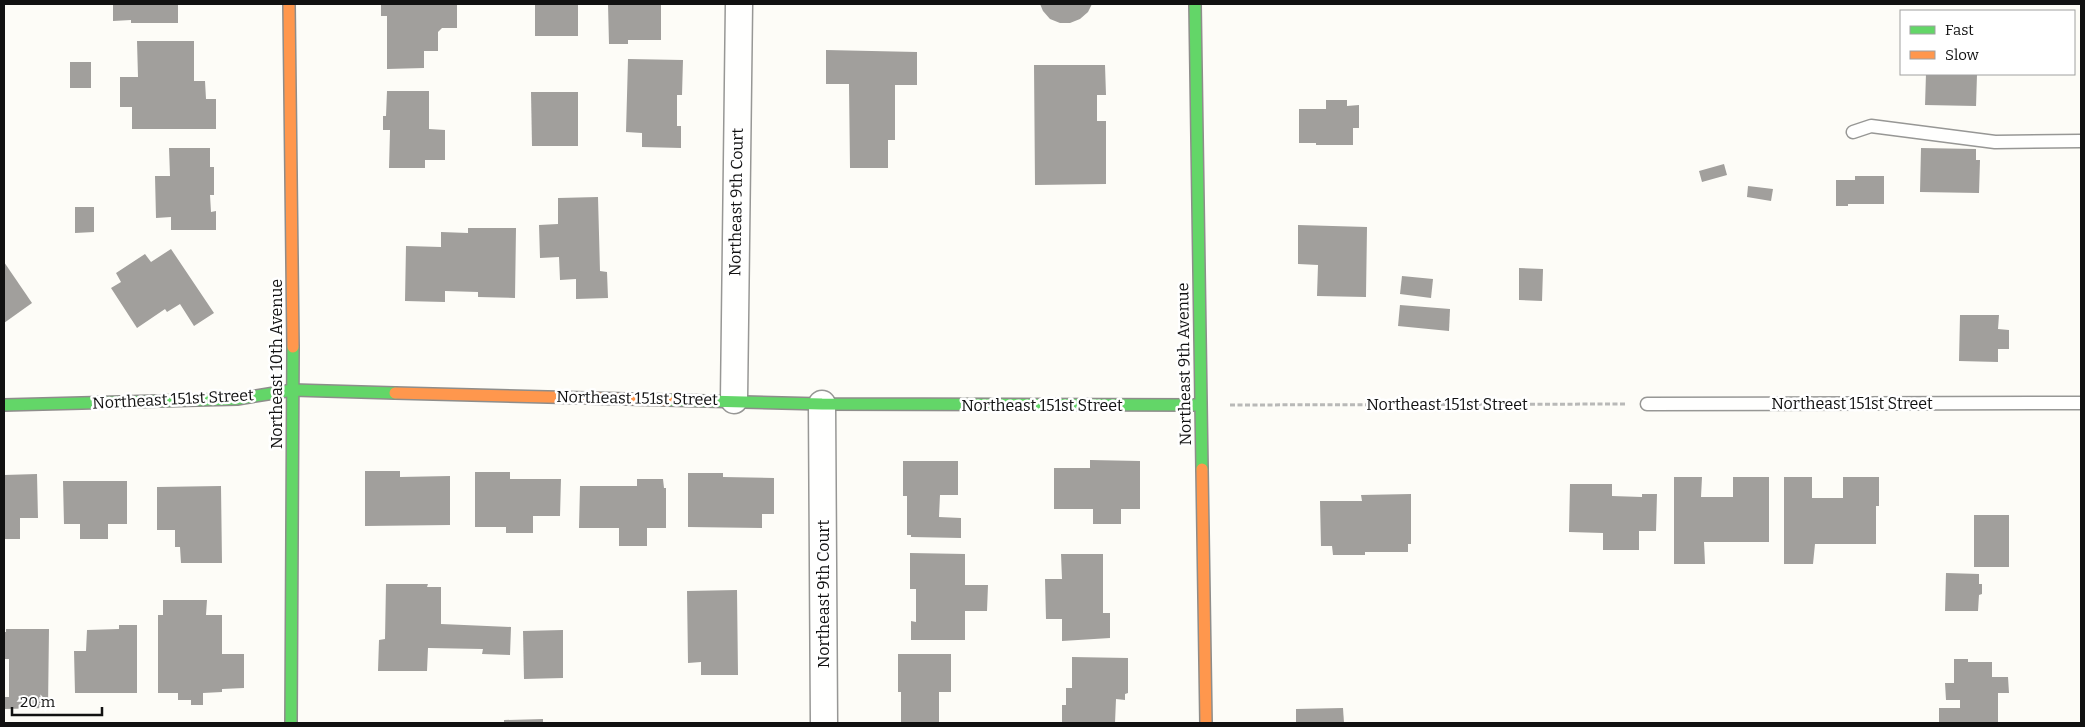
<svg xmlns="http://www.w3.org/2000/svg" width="2085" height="727" font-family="Bitter,serif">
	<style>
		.building { fill: #a19f9c }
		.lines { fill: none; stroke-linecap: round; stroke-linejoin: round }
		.lane-casing { stroke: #979795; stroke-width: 15 }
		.street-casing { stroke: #979795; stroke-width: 29 }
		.fast-casing { stroke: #8e8d8b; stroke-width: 14 }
		.slow-casing { stroke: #8e8d8b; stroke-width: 14 }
		.path { stroke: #b9b9b8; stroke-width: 3; stroke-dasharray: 5 2.5; stroke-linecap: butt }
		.lane { stroke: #fffffe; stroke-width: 12 }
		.street { stroke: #fffffe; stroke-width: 26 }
		.fast { stroke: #63d668; stroke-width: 11 }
		.slow { stroke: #ff974d; stroke-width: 11 }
		.labels { text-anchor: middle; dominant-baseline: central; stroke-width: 5; stroke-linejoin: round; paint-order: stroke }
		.street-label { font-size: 16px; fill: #111; stroke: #fff }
	</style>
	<rect width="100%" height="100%" fill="#fdfcf7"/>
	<g class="building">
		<polygon points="113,4 178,4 178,23 131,23 131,20 113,21"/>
		<polygon points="381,4 457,4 457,28 442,28 438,32 438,51 424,51 424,68 387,69 387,16 381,16"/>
		<rect x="535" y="4" width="43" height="32"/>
		<polygon points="608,4 661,4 661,40 628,40 628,44 609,44"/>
		<polygon points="1040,4 1092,4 1088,12 1080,19 1070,23 1060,23 1050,19 1043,11"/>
		<polygon points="137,41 194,41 194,81 205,81 206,99 216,99 216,129 132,129 132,107 120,107 120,77 138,77"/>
		<polygon points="826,50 917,52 917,85 895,85 895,140 888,140 888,168 850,168 849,84 826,84"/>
		<polygon points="628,59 683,60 682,95 677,95 677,126 681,126 681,148 642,147 642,133 626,132"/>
		<rect x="70" y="62" width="21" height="26"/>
		<polygon points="1034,65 1105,65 1106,95 1097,95 1097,121 1106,121 1106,184 1035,185"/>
		<polygon points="1926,74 1977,74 1976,106 1925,105"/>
		<polygon points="387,91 429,91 429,129 445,130 445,160 425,160 425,168 389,168 390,130 383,130 383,116 386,116"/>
		<polygon points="531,92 578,92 578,146 532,146"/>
		<polygon points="1326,100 1347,100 1347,106 1359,105 1359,128 1353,128 1353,145 1316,145 1316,143 1299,143 1299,109 1326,109"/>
		<polygon points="169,148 210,148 210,167 214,167 214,195 210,195 211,212 216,211 216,230 171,230 171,217 156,218 155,176 170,176"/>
		<polygon points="1921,148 1976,149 1976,160 1980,160 1979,193 1920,192"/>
		<polygon points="1724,164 1727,175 1702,182 1699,171"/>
		<polygon points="1855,176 1884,176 1884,204 1848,204 1848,206 1836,206 1836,180 1855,180"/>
		<polygon points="1748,186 1773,189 1771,201 1747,197"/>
		<polygon points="598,197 600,271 607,272 608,298 576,299 576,279 560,280 559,257 540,258 539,225 558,224 558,198"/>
		<polygon points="75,207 94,207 94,232 75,233"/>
		<polygon points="1298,225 1367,227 1366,297 1317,296 1318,265 1298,264"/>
		<polygon points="468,228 516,228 515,298 478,297 478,292 445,291 445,302 405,301 406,246 441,247 441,232 468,233"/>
		<polygon points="171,249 214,313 194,326 180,304 167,312 165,309 137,328 111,288 121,282 116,273 145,254 151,262"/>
		<polygon points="4,262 32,303 4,323"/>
		<polygon points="1519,268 1543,269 1542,301 1519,300"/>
		<polygon points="1402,276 1433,279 1431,298 1400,294"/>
		<polygon points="1400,305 1450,309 1449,331 1398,326"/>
		<polygon points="1960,315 1999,315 1998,329 2009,330 2009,349 1998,349 1998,362 1959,361"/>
		<polygon points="1090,460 1140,461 1140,509 1121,509 1121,524 1093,524 1093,509 1054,509 1054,468 1090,468"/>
		<polygon points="903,461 958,461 958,495 940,495 939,517 961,518 961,538 911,537 911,535 907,535 907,496 903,496"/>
		<polygon points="365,471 400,471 400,477 450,476 450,525 365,526"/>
		<polygon points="475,472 510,472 510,479 561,479 560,516 533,516 533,533 506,533 506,527 475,527"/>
		<polygon points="688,473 723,473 723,477 774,478 774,514 762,514 762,528 688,527"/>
		<polygon points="37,474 38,518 20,518 20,539 4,539 4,475"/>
		<polygon points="1674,477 1702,477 1701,497 1733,497 1733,477 1769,477 1769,542 1704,542 1705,564 1674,564"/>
		<polygon points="1784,477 1812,477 1812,498 1843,498 1843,477 1879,477 1879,506 1876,506 1876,544 1815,544 1813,564 1784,564"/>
		<polygon points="637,479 663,479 664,488 666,488 666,528 647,528 647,546 619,546 619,528 579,528 580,486 637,486"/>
		<polygon points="63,481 127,481 127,524 108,524 108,539 80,539 80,524 64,524"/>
		<polygon points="1570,484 1612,484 1612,496 1642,497 1642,494 1657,494 1656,531 1639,531 1639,550 1603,550 1603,533 1569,532"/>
		<polygon points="221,486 222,563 181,563 180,547 175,547 175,530 157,530 157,487"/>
		<polygon points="1411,494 1411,544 1408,544 1408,552 1365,552 1365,555 1333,555 1332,546 1321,546 1320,501 1362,501 1361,495"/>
		<rect x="1974" y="515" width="35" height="52"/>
		<polygon points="910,553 965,554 965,585 988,585 987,611 965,611 965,640 911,640 911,621 916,622 916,589 910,589"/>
		<polygon points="1061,554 1103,554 1103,613 1110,613 1110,638 1062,641 1062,619 1046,619 1045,579 1062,579"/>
		<polygon points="1946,573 1979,574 1979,584 1982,584 1982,594 1979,595 1978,611 1945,611"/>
		<polygon points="386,584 428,584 427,587 441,587 441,624 511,627 510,655 482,654 483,649 428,648 427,671 378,671 379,640 385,639"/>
		<polygon points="737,590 738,675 701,675 701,662 688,663 687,591"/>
		<polygon points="163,600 207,600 206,615 222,615 222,654 244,654 244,688 222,689 222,692 203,693 203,705 191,705 191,700 178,700 178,693 158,693 158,615 163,615"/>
		<polygon points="119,625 137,625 137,693 75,693 74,651 86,651 87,630 119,629"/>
		<polygon points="6,629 49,629 48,708 4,709 4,697 9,697 9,659 4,659 4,632 6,632"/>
		<polygon points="563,630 563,678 524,679 523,631"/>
		<polygon points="898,654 951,654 951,692 939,692 939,723 901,723 901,692 898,692"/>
		<polygon points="1072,657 1128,658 1128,693 1125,694 1125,700 1116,699 1115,723 1062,723 1062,705 1066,705 1066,688 1072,688"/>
		<polygon points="1954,659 1968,659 1968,662 1992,662 1992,677 2008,677 2009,693 1998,693 1998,723 1939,723 1939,708 1960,708 1960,700 1946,700 1945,683 1954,683"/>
		<polygon points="1343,708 1344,723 1296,723 1296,709"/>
		<polygon points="543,719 543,723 504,723 504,720"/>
	</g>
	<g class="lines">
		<g class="lane-casing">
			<g id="lane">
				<polyline points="1853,132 1871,126 1995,142 2081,141"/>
				<polyline points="1647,404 2081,403"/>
			</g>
		</g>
		<g class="street-casing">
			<g id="street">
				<polyline points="734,400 739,4"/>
				<polyline points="822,404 824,723"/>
			</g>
		</g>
		<g class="fast-casing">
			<g id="fast">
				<polyline points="1195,4 1202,469"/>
				<polyline points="667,400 822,404 1200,405"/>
				<polyline points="4,405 237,399 293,390 395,393"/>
				<polyline points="291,723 293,347"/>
			</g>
		</g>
		<g class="slow-casing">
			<g id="slow">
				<polyline points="289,4 293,347"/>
				<polyline points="395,393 667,400"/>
				<polyline points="1202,469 1206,723"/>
			</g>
		</g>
		<polyline class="path" points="1230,405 1627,404"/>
		<use href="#lane" class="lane"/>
		<use href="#street" class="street"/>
		<use href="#fast" class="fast"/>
		<use href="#slow" class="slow"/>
	</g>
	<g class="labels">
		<g class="street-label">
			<text transform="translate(736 202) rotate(-89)">Northeast 9th Court</text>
			<text transform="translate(276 364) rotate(-90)">Northeast 10th Avenue</text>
			<text transform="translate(1184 364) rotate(-91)">Northeast 9th Avenue</text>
			<text transform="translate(637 398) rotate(1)">Northeast 151st Street</text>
			<text transform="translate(173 399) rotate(-3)">Northeast 151st Street</text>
			<text x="1852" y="403">Northeast 151st Street</text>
			<text x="1447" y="404">Northeast 151st Street</text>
			<text x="1042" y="405">Northeast 151st Street</text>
			<text transform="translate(823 594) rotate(-90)">Northeast 9th Court</text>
		</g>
	</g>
	<rect width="2085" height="727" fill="none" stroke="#111111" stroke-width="10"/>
	<rect x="1900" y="10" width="175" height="65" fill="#ffffff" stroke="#a0a0a0"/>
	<rect x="1910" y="26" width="25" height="8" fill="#63d668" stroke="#a0a0a0"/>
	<text x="1945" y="35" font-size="15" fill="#111111">Fast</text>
	<rect x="1910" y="51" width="25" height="8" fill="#ff974d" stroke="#a0a0a0"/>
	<text x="1945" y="60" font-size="15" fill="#111111">Slow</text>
	<path d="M12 707v8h90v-8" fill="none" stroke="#111111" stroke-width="2.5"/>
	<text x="20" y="707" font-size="15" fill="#111111" stroke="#ffffff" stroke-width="4" paint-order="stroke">20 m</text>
</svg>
